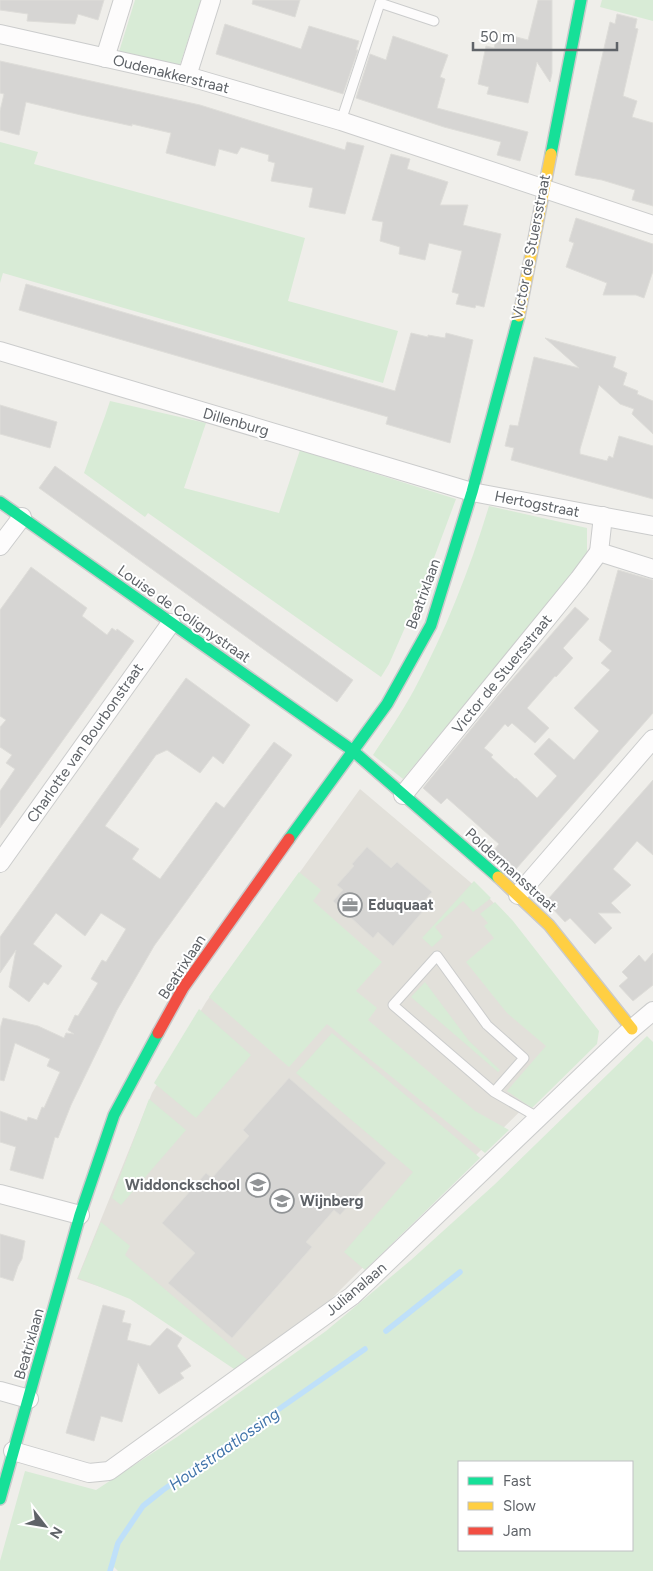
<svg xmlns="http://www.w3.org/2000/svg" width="653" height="1571" font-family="Figtree,sans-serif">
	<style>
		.education { fill: #e2e0da }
		.green { fill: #d8ebd6; fill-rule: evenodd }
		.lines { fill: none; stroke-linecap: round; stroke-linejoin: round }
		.stream { stroke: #bfe0f9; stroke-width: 5.5 }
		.building { fill: #d6d5d3; stroke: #deddd9 }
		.lane-casing { stroke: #cbcccc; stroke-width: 11 }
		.street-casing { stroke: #cbcccc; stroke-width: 20 }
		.fast-casing { stroke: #cacacb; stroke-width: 14 }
		.slow-casing { stroke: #cacacb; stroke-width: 14 }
		.jam-casing { stroke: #cacacb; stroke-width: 14 }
		.lane { stroke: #fdfcfc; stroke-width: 9 }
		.street { stroke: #fdfcfc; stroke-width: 18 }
		.fast { stroke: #16e098; stroke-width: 11 }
		.slow { stroke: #ffcf43; stroke-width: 11 }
		.jam { stroke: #f24e42; stroke-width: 11 }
		.labels { text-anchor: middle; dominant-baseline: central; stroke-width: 4; stroke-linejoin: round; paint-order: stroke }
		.street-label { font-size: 15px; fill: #5f6368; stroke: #fff }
		.poi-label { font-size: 15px; font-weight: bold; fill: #5f6368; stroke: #fff; text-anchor: start }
		.water-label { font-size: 16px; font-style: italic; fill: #4174aa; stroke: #fff }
	</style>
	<rect width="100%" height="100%" fill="#efeeea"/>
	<polygon class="education" points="360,789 489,898 511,921 597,1035 329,1301 237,1368 130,1297 77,1279 152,1093 206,1002"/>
	<g class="green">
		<polygon points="135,0 201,0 178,71 118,55"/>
		<polygon points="602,0 653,0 653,21 600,7"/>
		<polygon points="0,142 38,152 34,164 305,238 288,301 398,331 383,383 3,273 0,283"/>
		<polygon points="110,401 206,423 184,488 279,513 300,450 456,499 425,582 389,664 381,677 148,513 145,517 84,473 105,416"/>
		<path d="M489 506 587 528V556L403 779 373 755C387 734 402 712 414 690 445 632 470 569 489 506Z"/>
		<polygon points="299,872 321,890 313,901 382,962 356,991 377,1008 368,1020 475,1111 509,1130 485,1153 327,1024 289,1067 209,997"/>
		<polygon points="474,881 491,898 473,912 463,901 435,927 443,937 432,947 422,938"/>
		<polygon points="495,902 513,921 599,1031 597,1044 532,1108 507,1091 546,1046 507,1013 466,962 494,938 484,926 488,923 480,914"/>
		<polygon points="425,982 469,1041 500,1070 498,1072 411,997"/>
		<polygon points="199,1009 251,1055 196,1118 154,1083"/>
		<polygon points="332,1033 480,1158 365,1270 344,1252 413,1172 296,1073"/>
		<path d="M647 1036 653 1042V1571H118L113 1566 111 1571H0V1561L25 1471 96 1490 177 1437 326 1331 411 1260 494 1185ZM632 1462V1550H459V1462Z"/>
		<polygon points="149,1099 186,1130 121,1205 112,1198"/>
		<polygon points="101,1222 130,1246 125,1255 250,1362 237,1371 130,1299 78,1278"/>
	</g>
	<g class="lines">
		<g class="stream">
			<polyline points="386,1331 460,1272"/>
			<polyline points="110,1571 118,1543 143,1506 163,1490 365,1349"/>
		</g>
	</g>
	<g class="building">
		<polygon points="0,0 104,0 98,20 78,14 75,24 27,21 28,14 0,10"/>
		<polygon points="253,0 300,0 295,17 252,4"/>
		<polygon points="538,0 552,0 552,73 550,82 537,62 528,103 487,94 489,87 478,84 486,46 494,48 496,41 500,41 501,33 528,40"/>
		<polygon points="617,14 637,19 635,28 638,29 623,96 637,101 632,117 653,123 653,206 632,200 635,190 602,180 575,175 610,22 615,24"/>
		<polygon points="225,24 301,49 309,26 359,41 356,50 358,50 343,94 216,54"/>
		<polygon points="393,36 448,55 440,77 445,79 437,108 528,132 520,161 497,155 501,142 444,127 356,98 370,54 386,60"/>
		<polygon points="0,61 200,105 345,150 347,142 364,146 345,214 309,207 313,188 271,181 275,163 268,161 269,155 241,147 237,154 219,149 215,166 166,153 171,133 132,124 132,126 81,115 26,102 19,135 0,130 0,111 4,94 0,93"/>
		<polygon points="391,154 410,159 407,169 448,182 440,205 468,205 463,225 501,234 484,307 476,305 475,308 456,304 459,294 452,292 462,251 429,243 425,260 399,254 400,247 380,241 383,222 372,220"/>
		<polygon points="576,218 653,244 653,271 644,298 636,295 603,295 607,283 566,267 574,243 569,241"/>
		<polygon points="26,284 395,391 411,333 428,337 428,335 445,338 446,333 473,340 450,443 386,424 388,417 19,310"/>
		<polygon points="545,338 616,357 613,367 627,373 623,385 638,391 637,394 653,401 653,434 632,414 634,409 620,404 599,385 580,449 580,454 607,461 609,456 613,458 619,436 653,446 653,499 511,460 514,448 505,446 510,425 518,426 534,357 579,368"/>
		<polygon points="0,405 57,422 50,448 0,434"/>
		<polygon points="55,466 353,680 337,702 39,488"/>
		<polygon points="31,567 87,608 82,616 107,635 112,628 116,631 117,629 134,641 0,828 0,791 15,769 6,763 12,755 0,747 0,727 6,720 0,716 0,610"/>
		<polygon points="618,570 653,580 653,713 516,869 494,850 499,844 447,798 441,804 423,788 498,696 575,607 589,619 563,648 573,658 556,677 555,676 527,708 549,728 535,743 512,723 508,727 505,724 484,748 493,755 491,757 515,779 516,778 537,798 557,776 534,754 549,738 574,760 599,731 574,708 610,670 601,663 612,651 599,640"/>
		<polygon points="186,678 250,725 223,764 213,756 200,773 167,750 156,755 105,826 139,849 132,859 160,879 216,802 224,808 274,742 292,755 154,946 117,1010 71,1105 58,1138 55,1137 43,1179 10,1170 16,1147 0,1142 0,1111 27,1121 28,1117 37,1120 42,1107 44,1108 60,1072 47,1066 50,1059 15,1043 4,1081 0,1080 0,1029 3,1018 38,1026 64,1038 66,1033 74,1034 68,1030 75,1015 78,1016 98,983 91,979 102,960 106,962 126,929 101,913 85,936 56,913 33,944 62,966 48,985 44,982 29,1002 9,987 16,950 0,973 0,937"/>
		<polygon points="653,780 653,855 637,841 613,869 631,885 611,903 621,913 598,913 612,928 595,944 570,918 565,922 551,907 555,904 549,898"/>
		<polygon points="367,847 391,868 397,862 432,892 425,900 429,904 393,946 378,932 373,938 333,901 343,890 337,885 354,866 352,864"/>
		<polygon points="653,953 653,985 633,1001 619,986 628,978 622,972 639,955 645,962"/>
		<polygon points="289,1078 386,1163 340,1215 334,1210 306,1242 312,1247 232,1338 168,1283 195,1253 162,1223 206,1173 212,1178 249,1136 243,1130"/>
		<polygon points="0,1234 25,1241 22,1259 18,1266 13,1281 0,1277"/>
		<polygon points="103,1305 125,1311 122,1322 131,1324 127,1340 150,1346 167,1328 182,1338 177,1346 191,1366 180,1373 184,1378 159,1394 138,1363 122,1422 101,1416 94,1441 66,1433"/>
	</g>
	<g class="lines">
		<g class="lane-casing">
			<g id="lane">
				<polyline points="341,121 380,3 434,21"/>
				<polyline points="494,1092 524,1058 487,1025 437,956 393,1005 494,1092 539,1118"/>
			</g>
		</g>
		<g class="street-casing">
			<g id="street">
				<polyline points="0,34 187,76 341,121 653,225"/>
				<polyline points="105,58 123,0"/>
				<polyline points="187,76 211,0"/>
				<polyline points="0,351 472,492 653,526"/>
				<polyline points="603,516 599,552 653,569"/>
				<polyline points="0,546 22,517"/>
				<polyline points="403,795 579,579 599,552"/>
				<polyline points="0,863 171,623"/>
				<polyline points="518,895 653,739"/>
				<polyline points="0,1194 80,1215"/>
				<polyline points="0,1391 29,1399"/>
				<polyline points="13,1451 89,1473 109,1471 352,1296 627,1033 653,1011"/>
			</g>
		</g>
		<g class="fast-casing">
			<g id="fast">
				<polyline points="551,154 581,0"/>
				<polyline points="0,502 352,750 498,877"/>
				<polyline points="289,839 387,704 431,625 472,492 519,316"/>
				<polyline points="0,1499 80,1215 114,1115 158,1033"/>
			</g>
		</g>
		<g class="slow-casing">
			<g id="slow">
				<polyline points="519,316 551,154"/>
				<polyline points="498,877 549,925 632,1029"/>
			</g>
		</g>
		<g class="jam-casing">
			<polyline id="jam" points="158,1033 183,988 289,839"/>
		</g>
		<use href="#lane" class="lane"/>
		<use href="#street" class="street"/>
		<use href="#fast" class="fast"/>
		<use href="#slow" class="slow"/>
		<use href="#jam" class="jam"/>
	</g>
	<defs>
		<g id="office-ring" transform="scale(1.25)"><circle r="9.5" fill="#fff" stroke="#919496" stroke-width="1.5"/><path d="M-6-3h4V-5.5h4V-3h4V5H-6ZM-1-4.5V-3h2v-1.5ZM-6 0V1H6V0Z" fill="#919496"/></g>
		<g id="school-ring" transform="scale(1.25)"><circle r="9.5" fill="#fff" stroke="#919496" stroke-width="1.5"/><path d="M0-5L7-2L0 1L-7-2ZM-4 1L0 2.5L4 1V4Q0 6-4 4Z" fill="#919496"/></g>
	</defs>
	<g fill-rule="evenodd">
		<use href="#office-ring" x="350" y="905"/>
		<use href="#school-ring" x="258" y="1185"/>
		<use href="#school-ring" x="282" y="1201"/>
	</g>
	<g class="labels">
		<g class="street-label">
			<text transform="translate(171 74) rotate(14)">Oudenakkerstraat</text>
			<text transform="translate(531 247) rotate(-79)">Victor de Stuersstraat</text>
			<text transform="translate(236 422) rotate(16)">Dillenburg</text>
			<text transform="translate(537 504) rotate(11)">Hertogstraat</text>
			<text transform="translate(423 594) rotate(-70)">Beatrixlaan</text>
			<text transform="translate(184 614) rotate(35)">Louise de Colignystraat</text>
			<text transform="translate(502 674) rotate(-51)">Victor de Stuersstraat</text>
			<text transform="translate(85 743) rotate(-55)">Charlotte van Bourbonstraat</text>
			<text transform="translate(511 870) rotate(42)">Poldermansstraat</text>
			<text transform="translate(182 967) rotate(-57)">Beatrixlaan</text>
			<text transform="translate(356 1289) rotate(-40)">Julianalaan</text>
			<text transform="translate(29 1344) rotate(-74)">Beatrixlaan</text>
		</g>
		<g class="poi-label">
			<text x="368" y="905">Eduquaat</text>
			<text x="240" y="1185" text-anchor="end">Widdonckschool</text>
			<text x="300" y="1201">Wijnberg</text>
		</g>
		<g class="water-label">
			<text transform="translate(224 1449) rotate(-35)">Houtstraatlossing</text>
		</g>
	</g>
	<rect x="458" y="1461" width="175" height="90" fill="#ffffff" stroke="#bfc1c3"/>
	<rect x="468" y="1477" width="25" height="8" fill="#16e098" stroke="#bfc1c3"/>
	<text x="503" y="1486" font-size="15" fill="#5f6368">Fast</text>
	<rect x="468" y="1502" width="25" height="8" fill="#ffcf43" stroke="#bfc1c3"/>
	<text x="503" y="1511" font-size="15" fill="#5f6368">Slow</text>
	<rect x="468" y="1527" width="25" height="8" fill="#f24e42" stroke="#bfc1c3"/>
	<text x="503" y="1536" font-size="15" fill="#5f6368">Jam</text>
	<g transform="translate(45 1526) rotate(121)" stroke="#ffffff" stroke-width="4" paint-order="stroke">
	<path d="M0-4L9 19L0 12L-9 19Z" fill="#5f6368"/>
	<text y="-8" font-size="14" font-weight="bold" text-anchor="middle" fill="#5f6368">N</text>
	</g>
	<path d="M473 42v8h144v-8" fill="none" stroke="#5f6368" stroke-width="2.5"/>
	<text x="480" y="42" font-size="15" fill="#5f6368" stroke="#ffffff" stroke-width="4" paint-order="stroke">50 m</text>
</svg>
